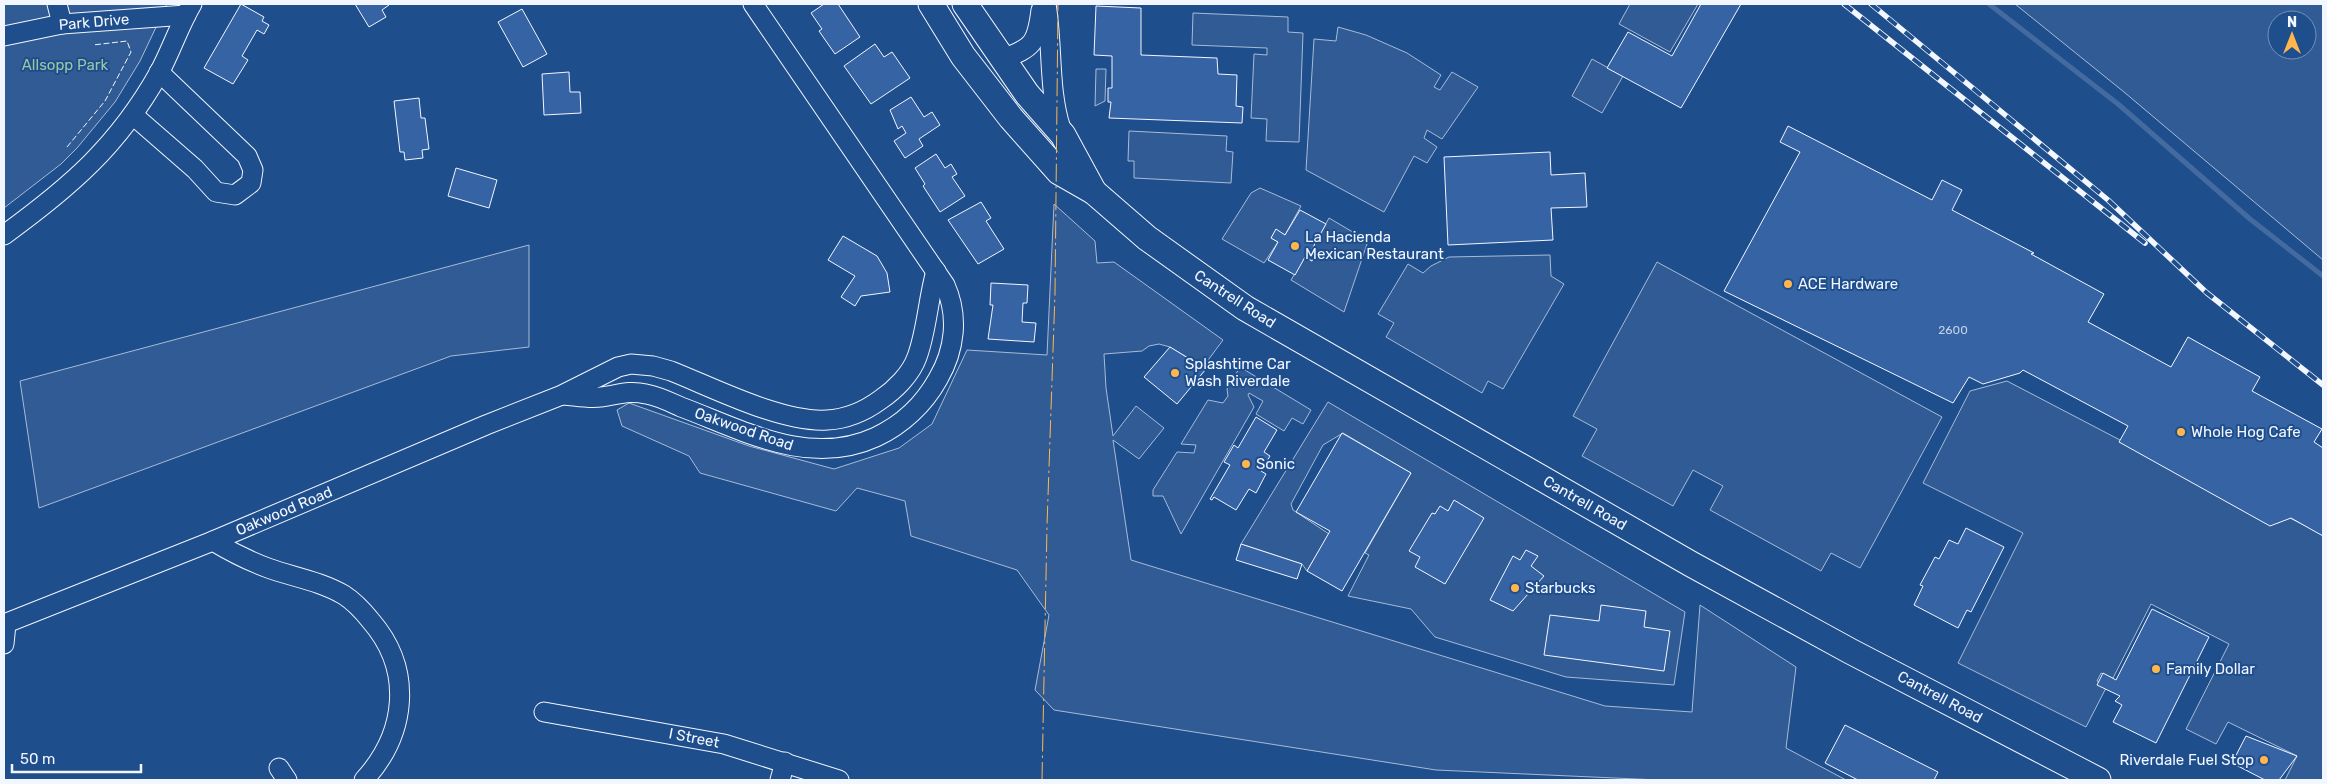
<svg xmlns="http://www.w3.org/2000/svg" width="2327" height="784" font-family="Rubik,sans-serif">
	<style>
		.built { fill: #305b95; stroke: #a8bbd7; fill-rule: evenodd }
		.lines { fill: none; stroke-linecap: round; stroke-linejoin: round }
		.stream { stroke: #446ba0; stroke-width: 5 }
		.building { fill: #3563a3; stroke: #f2f6ff }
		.minor-casing { stroke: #f2f6ff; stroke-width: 21 }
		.major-casing { stroke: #f2f6ff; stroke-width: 27 }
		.minor { stroke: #1f4e8c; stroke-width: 19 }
		.major { stroke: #1f4e8c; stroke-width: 25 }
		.rail-casing { stroke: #f2f6ff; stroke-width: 5.5 }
		.rail { stroke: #1f4e8c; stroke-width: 4; stroke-dasharray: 11; stroke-linecap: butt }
		.fence { stroke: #f2f6ff; stroke-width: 1; stroke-dasharray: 6 2.5; stroke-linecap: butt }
		.power { stroke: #ffb74d; stroke-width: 1; stroke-dasharray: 18 4 2.5 4; stroke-linecap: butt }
		.poi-dot { fill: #ffb74d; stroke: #1f4e8c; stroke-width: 2 }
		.labels { text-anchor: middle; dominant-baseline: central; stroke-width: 4; stroke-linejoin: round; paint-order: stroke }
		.number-label { font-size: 12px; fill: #c3d1e8 }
		.street-label { font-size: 15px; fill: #f2f6ff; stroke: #1f4e8c }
		.park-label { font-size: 15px; fill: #97c8a6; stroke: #1f4e8c }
		.poi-label { font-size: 15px; fill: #f2f6ff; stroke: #1f4e8c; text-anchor: start }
	</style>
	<rect width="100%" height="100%" fill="#1f4e8c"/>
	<g class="built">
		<polygon points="4,4 167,4 140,61 115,102 77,148 61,164 4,208"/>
		<polygon points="1630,4 1698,4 1670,52 1619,24"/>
		<path d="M2015 4H2323V260L2124 92ZM2277 20H2307V50H2277Z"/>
		<polygon points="1193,13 1288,17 1288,32 1303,33 1299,142 1266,141 1267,119 1251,118 1254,54 1267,55 1267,48 1192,45"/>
		<polygon points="1338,27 1366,35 1407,53 1441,75 1434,87 1440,90 1452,72 1478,87 1442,139 1427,130 1424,138 1437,147 1427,163 1414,156 1384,212 1306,170 1314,39 1336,41"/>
		<polygon points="1592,59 1623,76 1602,113 1572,96"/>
		<polygon points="1096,69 1106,69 1105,101 1095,106"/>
		<polygon points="1129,131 1227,136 1226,151 1233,152 1231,183 1134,178 1134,161 1128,161"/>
		<polygon points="1260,188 1301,206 1285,235 1276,230 1271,238 1278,242 1264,263 1222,239 1251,193"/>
		<polygon points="1054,204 1095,241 1097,263 1114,262 1223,340 1203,367 1170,347 1159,344 1149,346 1142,351 1104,354 1106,388 1113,436 1136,406 1164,428 1139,459 1113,440 1131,560 1605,706 1692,712 1700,605 1796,667 1786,748 1846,780 1659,780 1436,770 1054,710 1035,690 1049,615 1017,570 911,536 905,501 857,488 836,511 700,473 689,456 622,426 617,410 629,403 749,446 834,469 899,448 932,424 967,350 1047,355"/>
		<polygon points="1329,218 1368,241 1344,312 1291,280 1305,257 1312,261 1317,253 1312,249"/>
		<polygon points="529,245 529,347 451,356 39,508 20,381"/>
		<polygon points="1550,255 1551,276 1564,284 1503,389 1488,381 1482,393 1386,337 1394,323 1378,314 1408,264 1423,273 1431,266 1449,257"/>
		<polygon points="1657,262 1942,417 1860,568 1831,553 1821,571 1710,510 1723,486 1693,470 1673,506 1582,456 1597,429 1573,416"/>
		<polygon points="1240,367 1311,410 1303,424 1292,418 1284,431 1256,414 1263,401 1249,393 1248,395 1254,407 1181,534 1163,496 1153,496 1153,490 1177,452 1194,453 1196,445 1181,444 1208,400 1223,403 1228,396 1227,389"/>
		<polygon points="2007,381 2279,523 2284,515 2323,535 2323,780 2285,780 2297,756 2228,722 2216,744 2186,729 2229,644 2151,604 2113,678 2101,673 2097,681 2107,686 2086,727 1958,663 2023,533 1923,483 1970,391"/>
		<polygon points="1328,402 1685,612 1674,685 1566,677 1435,637 1411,609 1348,596 1369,555 1365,553 1411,473 1343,433 1323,445 1291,504 1293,510 1329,534 1307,571 1302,564 1241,544"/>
	</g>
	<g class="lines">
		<polyline class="stream" points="1989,4 2118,104 2250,219 2323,276"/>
	</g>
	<g class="building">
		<polygon points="241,4 264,17 262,21 269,25 264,34 257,30 242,56 248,60 233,84 204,68"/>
		<polygon points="355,4 388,4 389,5 382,10 386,17 369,27"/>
		<polygon points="824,4 838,4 860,37 835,54 819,31 822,29 811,13"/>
		<polygon points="1701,4 1741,4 1681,108 1607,68 1628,32 1672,56"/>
		<polygon points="1096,6 1141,8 1141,55 1217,58 1218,74 1237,75 1236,106 1243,107 1242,123 1109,118 1111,102 1108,102 1108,88 1112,88 1112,56 1094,55"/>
		<polygon points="522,9 547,54 523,67 498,22"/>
		<polygon points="875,44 884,57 892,52 910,78 871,104 844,66"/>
		<polygon points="569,72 570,92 580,92 581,113 544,115 542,74"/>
		<polygon points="911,97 924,117 932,112 940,125 919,139 923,146 905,158 894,141 906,133 902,126 898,129 890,110"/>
		<polygon points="419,98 421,118 425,118 429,149 422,150 423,158 405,160 404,152 400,152 394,101"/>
		<polygon points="1788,126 1932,200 1942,180 1962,190 1952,210 2034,253 2031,254 2104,294 2088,322 2171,367 2188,337 2260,377 2252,391 2322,429 2314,442 2323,448 2323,536 2291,518 2270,526 2119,442 2128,426 2023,370 2020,373 1983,384 1969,377 1953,403 1724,291 1800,152 1780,142"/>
		<polygon points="1550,152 1551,175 1585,173 1587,207 1551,208 1553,240 1448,245 1444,157"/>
		<polygon points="936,154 945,168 951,164 957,174 952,177 965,196 940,212 923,186 925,184 915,168"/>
		<polygon points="456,168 497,180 489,208 448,196"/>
		<polygon points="981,202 991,218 986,221 1004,249 978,264 948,220"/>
		<polygon points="1300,210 1326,224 1312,249 1317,253 1312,261 1305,257 1295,275 1268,260 1278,242 1271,238 1276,229 1285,235"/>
		<polygon points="843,236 877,256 887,273 890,292 861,296 855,306 841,297 855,276 828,260"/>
		<polygon points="991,283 1028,285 1027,303 1023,303 1022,322 1036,323 1034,342 988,339 993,305 990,305"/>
		<polygon points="1170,347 1206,369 1177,404 1144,377"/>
		<polygon points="1256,417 1277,430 1264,452 1270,456 1261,471 1266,474 1256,493 1249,489 1236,510 1214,497 1212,500 1210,499 1230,465 1224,462 1234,445 1238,448"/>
		<polygon points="1342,433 1411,473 1342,591 1307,571 1330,531 1296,512"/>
		<polygon points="1454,500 1484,518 1445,584 1415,567 1420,557 1409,551 1432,513 1435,514 1440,506 1448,511"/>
		<polygon points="1966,528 2004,547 1971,612 1967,610 1958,628 1914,605 1923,586 1920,585 1935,557 1939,559 1949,540 1958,544"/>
		<polygon points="1241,544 1302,564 1297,579 1236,560"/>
		<polygon points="1526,550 1538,556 1531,566 1544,576 1513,611 1490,600 1513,556 1520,560"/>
		<polygon points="1601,605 1646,611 1644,627 1670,631 1664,671 1544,655 1550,615 1599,621"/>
		<polygon points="2152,609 2209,637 2156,743 2113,722 2122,705 2115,701 2120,696 2097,685 2103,673 2116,680"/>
		<polygon points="1845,725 1938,772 1934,780 1858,780 1825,763"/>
		<polygon points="2246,736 2297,756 2279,780 2265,780 2232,763"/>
	</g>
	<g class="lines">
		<g class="minor-casing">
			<g id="minor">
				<polyline points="57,4 62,24"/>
				<path d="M1046 4C1053 45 1048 89 1061 129"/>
				<polyline points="4,36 62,24 186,15"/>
				<path d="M1002 59C1033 48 1037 43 1041 10"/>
				<polyline points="133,115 195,169 216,192 235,195 251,183 253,170 247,156 159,72"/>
				<path d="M4 235C70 187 118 146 159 73 171 51 179 26 192 4"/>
				<path d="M564 395C576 396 590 399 601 397 618 395 628 390 646 394 658 396 670 402 681 407 743 430 809 468 876 437 902 425 924 404 938 379 955 350 959 316 945 285L753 4"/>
				<path d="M213 541C231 552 249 561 268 568 293 577 320 581 344 595 355 602 363 611 371 621 414 671 406 734 364 780"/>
				<path d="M4 624 213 541 486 425 562 395 618 367 631 364 653 366 671 371C714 388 782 423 827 420 847 419 865 411 880 400 895 390 911 374 917 357 927 330 928 299 936 271"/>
				<polyline points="4,644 6,624"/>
				<polyline points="544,712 724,744 839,780"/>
				<polyline points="279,768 287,780"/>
				<polyline points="780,780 785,762"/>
			</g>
		</g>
		<g class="major-casing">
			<g id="major">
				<polyline points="931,4 963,56 1011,118 1059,172 1094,192 1147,238 1245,308 1691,564 1850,651 2098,780"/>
				<polyline points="965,4 1027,94 1063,135 1094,192"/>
			</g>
		</g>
		<use href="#minor" class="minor"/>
		<use href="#major" class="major"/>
		<g class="rail-casing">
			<g id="rail">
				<polyline points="1844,4 2145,243"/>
				<polyline points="1871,4 2108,200 2207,293 2323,385"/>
			</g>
		</g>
		<use href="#rail" class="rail"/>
		<polyline class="fence" points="67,147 105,101 131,52 127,41 93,45"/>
		<polyline class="power" points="1042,780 1047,526 1055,293 1058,4"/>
	</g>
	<g class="poi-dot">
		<circle cx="1295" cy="246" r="5"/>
		<circle cx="1788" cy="284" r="5"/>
		<circle cx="1175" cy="373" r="5"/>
		<circle cx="2181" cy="432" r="5"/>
		<circle cx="1246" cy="464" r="5"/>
		<circle cx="1515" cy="588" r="5"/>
		<circle cx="2156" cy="669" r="5"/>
		<circle cx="2264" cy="760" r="5"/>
	</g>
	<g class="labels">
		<g class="number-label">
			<text x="1953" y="330">2600</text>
		</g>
		<g class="street-label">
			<text transform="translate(94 22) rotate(-5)">Park Drive</text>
			<text transform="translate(1235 299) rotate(33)">Cantrell Road</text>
			<text transform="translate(744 429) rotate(19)">Oakwood Road</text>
			<text transform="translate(1585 503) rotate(30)">Cantrell Road</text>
			<text transform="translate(284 511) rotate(-23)">Oakwood Road</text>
			<text transform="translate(1940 697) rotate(28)">Cantrell Road</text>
			<text transform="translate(694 738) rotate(11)">I Street</text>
		</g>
		<g class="park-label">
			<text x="65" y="65">Allsopp Park</text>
		</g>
		<g class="poi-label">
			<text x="1305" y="237">La Hacienda<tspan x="1305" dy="17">Mexican Restaurant</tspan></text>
			<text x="1798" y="284">ACE Hardware</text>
			<text x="1185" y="364">Splashtime Car<tspan x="1185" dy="17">Wash Riverdale</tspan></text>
			<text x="2191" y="432">Whole Hog Cafe</text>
			<text x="1256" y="464">Sonic</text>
			<text x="1525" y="588">Starbucks</text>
			<text x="2166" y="669">Family Dollar</text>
			<text x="2254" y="760" text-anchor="end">Riverdale Fuel Stop</text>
		</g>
	</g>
	<rect width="2327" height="784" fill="none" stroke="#f2f6ff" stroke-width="10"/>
	<g transform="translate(2292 35)"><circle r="24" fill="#1f4e8c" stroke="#7391ba"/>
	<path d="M0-4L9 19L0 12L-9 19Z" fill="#ffb74d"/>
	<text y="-8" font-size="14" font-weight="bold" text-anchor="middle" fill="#f2f6ff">N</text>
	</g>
	<path d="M12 764v8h129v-8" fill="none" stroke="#f2f6ff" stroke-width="2.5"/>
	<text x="20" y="764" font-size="15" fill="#f2f6ff" stroke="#1f4e8c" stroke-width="4" paint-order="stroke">50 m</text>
</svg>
